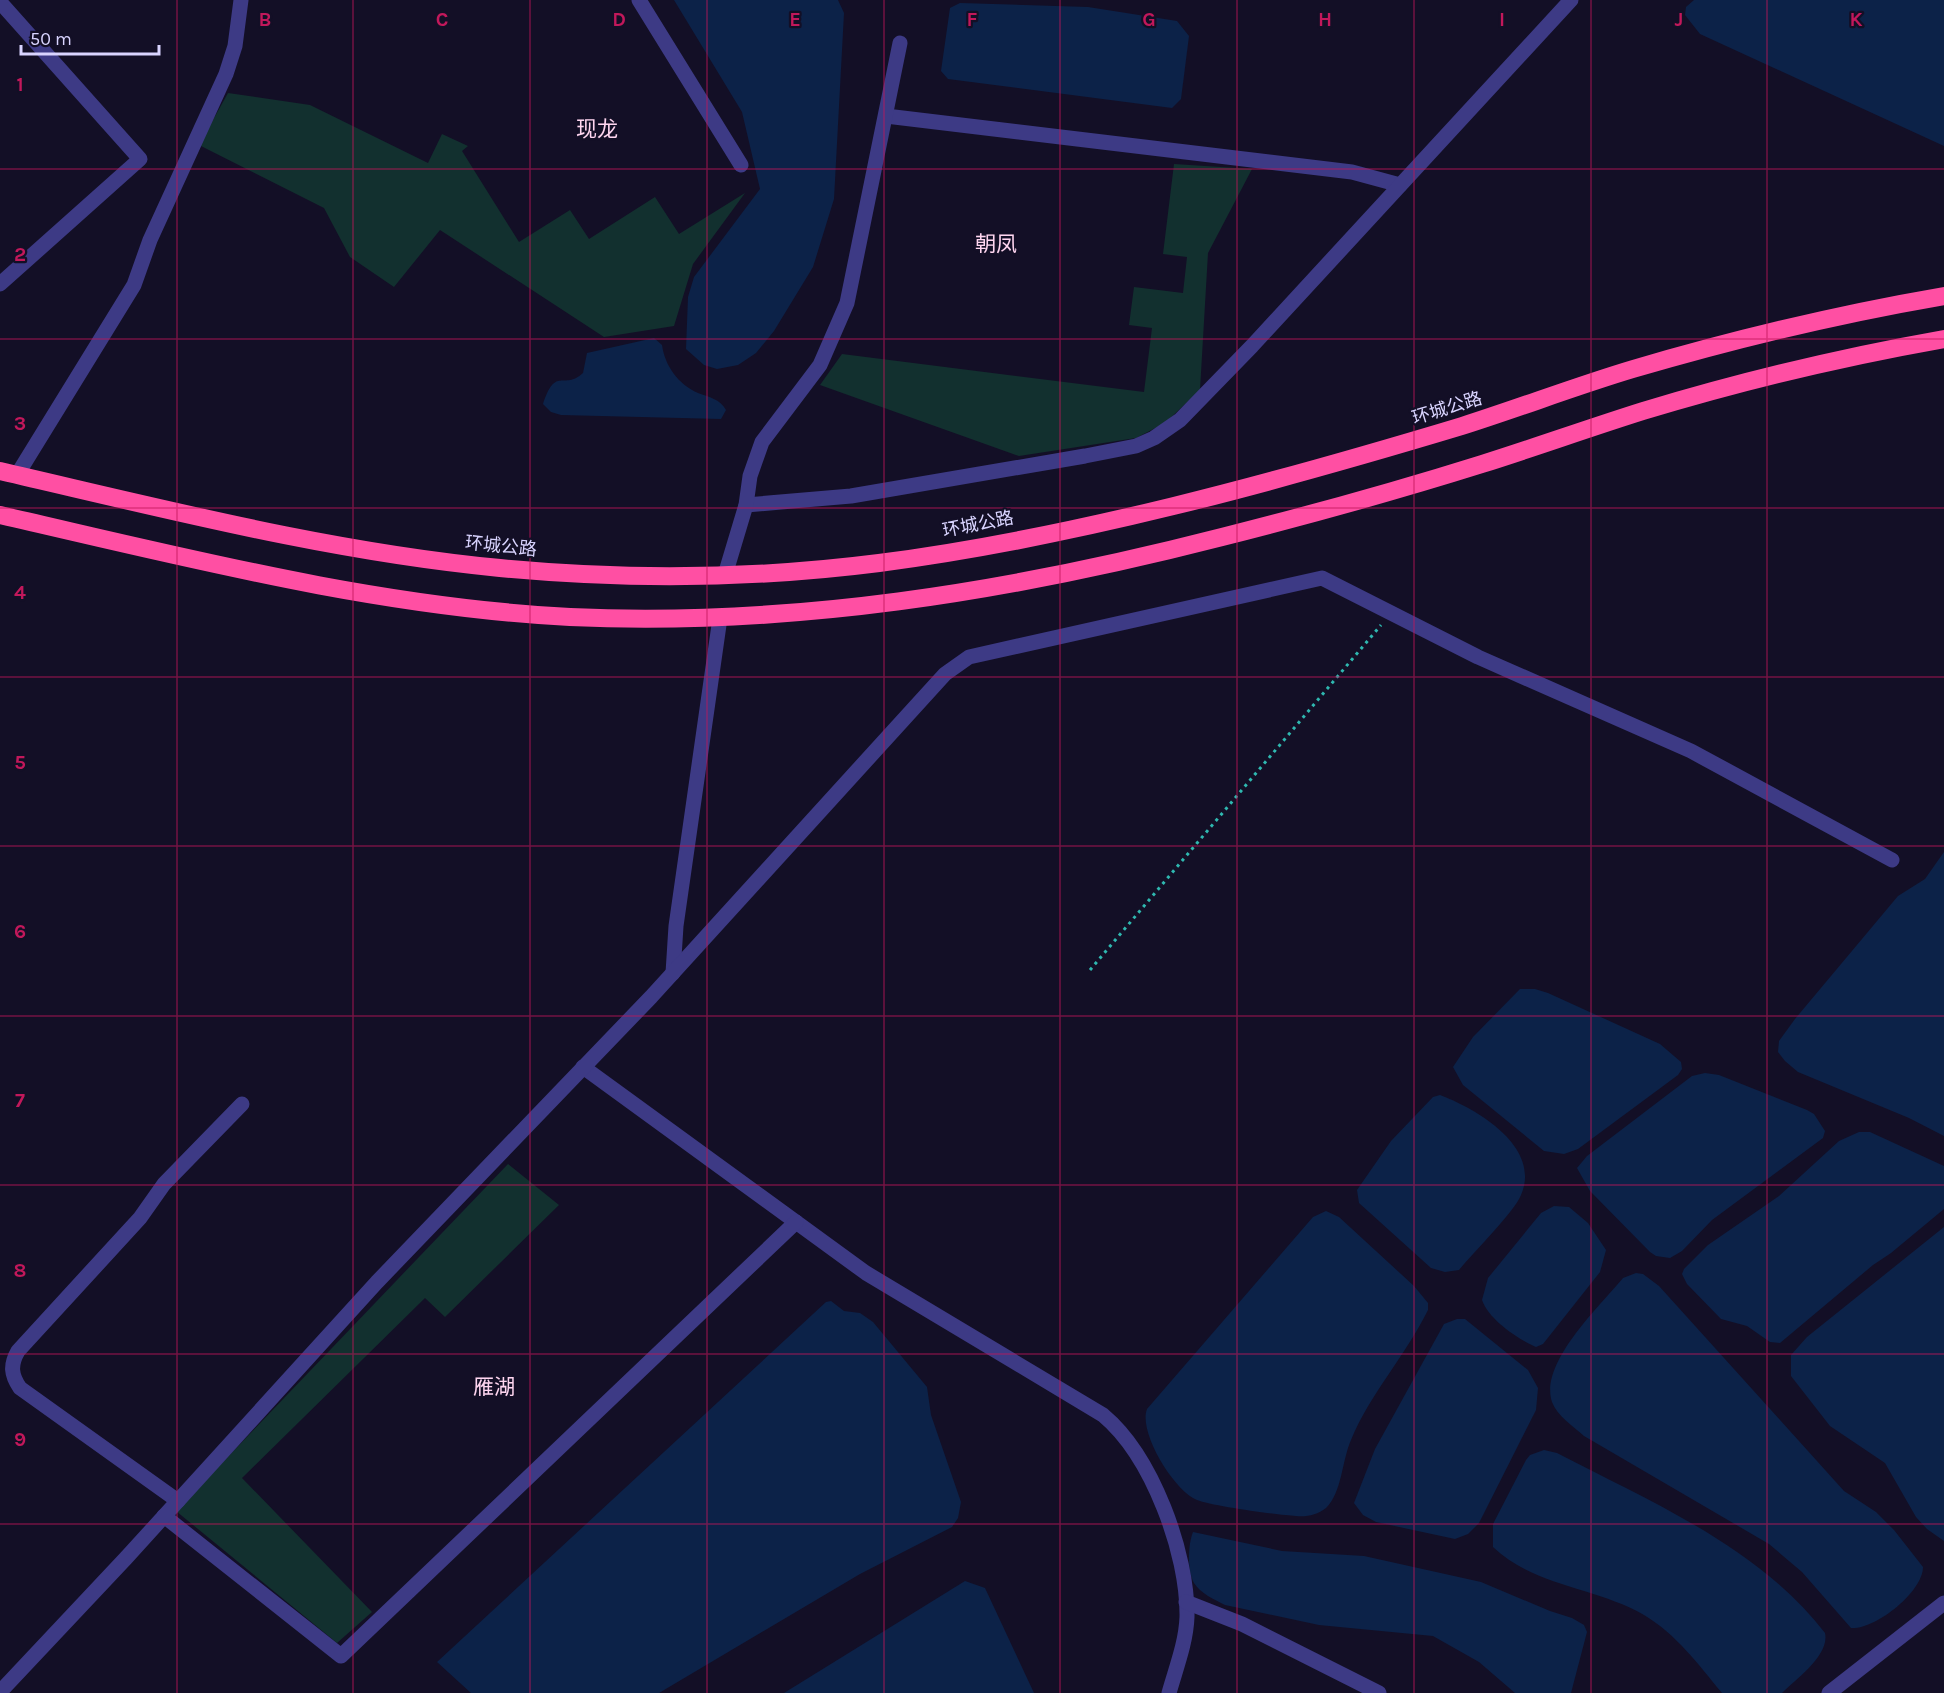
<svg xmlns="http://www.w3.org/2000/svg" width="1944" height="1693" font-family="Karla,'Noto Sans SC',sans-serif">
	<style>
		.green { fill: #12302f }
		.water { fill: #0c2248 }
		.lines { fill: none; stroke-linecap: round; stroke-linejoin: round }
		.path { stroke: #2fb8b0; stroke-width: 3; stroke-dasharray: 3 4.5; stroke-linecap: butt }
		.minor { stroke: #3d3a85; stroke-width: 15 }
		.highway { stroke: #ff4fa3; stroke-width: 18 }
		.grid { fill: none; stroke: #c2185b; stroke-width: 1.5; stroke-opacity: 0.55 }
		.labels { text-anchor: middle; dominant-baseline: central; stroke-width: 4.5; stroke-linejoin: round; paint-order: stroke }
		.street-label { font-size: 18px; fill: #d9d4ff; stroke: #130f26 }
		.quarter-label { font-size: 21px; fill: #ffd6f0; stroke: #130f26 }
		.grid-label { font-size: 20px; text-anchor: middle; font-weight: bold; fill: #c2185b; stroke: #130f26; stroke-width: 4.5; stroke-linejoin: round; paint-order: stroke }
	</style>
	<rect width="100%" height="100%" fill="#130f26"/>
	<g class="green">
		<polygon points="228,93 310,105 428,163 442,134 468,146 462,151 519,242 570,210 589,239 655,197 679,234 745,193 693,264 674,326 604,337 440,230 394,287 350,257 324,208 199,145"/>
		<polygon points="1174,164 1252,169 1208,253 1200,390 1165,423 1136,438 1019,456 820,385 842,354 1144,392 1152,328 1129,325 1134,287 1183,293 1187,257 1163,254"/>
		<polygon points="508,1164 559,1205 445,1317 425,1298 242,1478 372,1612 337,1643 176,1511"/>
	</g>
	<g class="water">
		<polygon points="674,0 838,0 844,13 834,199 813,267 774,331 756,353 738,365 717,369 704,365 686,349 688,297 694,277 760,189 742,112"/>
		<polygon points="1694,0 1944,0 1944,146 1700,34 1685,15 1686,7"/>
		<polygon points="960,3 1088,7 1177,21 1189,36 1181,99 1172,108 948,79 941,71 950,8"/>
		<path d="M654 338 662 345C665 366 678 384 698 393 709 397 720 399 726 410L721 419 561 415 551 412 543 404C556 365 563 391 583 373L587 353Z"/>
		<polygon points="1944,852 1944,1136 1909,1118 1798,1072 1785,1061 1778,1052 1779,1041 1795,1019 1898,896 1925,879"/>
		<polygon points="1520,989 1535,989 1548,993 1660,1044 1681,1062 1682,1069 1678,1075 1578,1149 1564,1154 1544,1151 1463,1085 1453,1067 1473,1037"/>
		<polygon points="1705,1073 1719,1075 1807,1110 1814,1114 1825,1131 1823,1138 1712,1220 1682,1251 1670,1258 1656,1256 1650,1252 1590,1191 1577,1168 1587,1156 1692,1076"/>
		<path d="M1440 1095C1477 1109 1542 1147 1521 1195 1515 1211 1472 1254 1459 1270L1445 1272 1431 1268 1359 1203 1357 1190 1391 1141 1433 1097Z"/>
		<polygon points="1859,1132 1870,1132 1944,1166 1944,1209 1891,1253 1873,1265 1780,1343 1770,1342 1747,1326 1721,1319 1687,1284 1682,1274 1684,1269 1708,1245 1779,1196 1839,1141"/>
		<path d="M1554 1206 1569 1207 1588 1223 1606 1250 1600 1272 1543 1344 1536 1347C1518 1339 1489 1320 1482 1300L1488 1278 1541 1213Z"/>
		<path d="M1326 1211 1339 1217 1414 1286 1428 1303V1310C1406 1355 1370 1394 1351 1440 1342 1460 1342 1493 1326 1508 1317 1515 1307 1517 1296 1516 1278 1515 1212 1506 1197 1500 1174 1491 1138 1432 1147 1409L1313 1217Z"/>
		<polygon points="1944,1227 1944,1541 1927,1529 1916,1517 1885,1463 1830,1426 1791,1376 1791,1355 1807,1337"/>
		<path d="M1636 1273 1643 1274 1659 1286 1844 1491 1876 1512 1894 1530 1923 1567C1923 1592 1875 1630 1851 1628L1802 1572 1769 1544 1584 1436C1573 1426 1557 1416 1552 1402 1539 1363 1600 1306 1623 1278Z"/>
		<polygon points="831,1301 844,1311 860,1313 873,1322 927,1387 931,1415 961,1502 958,1518 952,1527 860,1574 659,1693 471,1693 437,1662 826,1302"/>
		<polygon points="1457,1319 1465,1319 1528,1370 1538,1388 1536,1410 1479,1523 1468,1534 1455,1539 1376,1522 1363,1515 1354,1503 1375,1449 1444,1324"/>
		<path d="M1544 1450 1557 1453C1651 1502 1759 1547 1825 1633 1830 1655 1796 1679 1782 1693H1722C1699 1665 1676 1634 1644 1615 1596 1587 1535 1587 1493 1547V1524L1526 1460 1530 1455Z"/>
		<path d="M1193 1532 1282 1551 1364 1556 1481 1582 1550 1611 1572 1618 1584 1625 1587 1632 1571 1693H1515L1479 1662 1433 1636 1319 1625 1225 1605C1215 1600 1200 1593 1194 1583 1187 1571 1188 1544 1193 1532Z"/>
		<polygon points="965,1581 985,1588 1034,1693 784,1693"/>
	</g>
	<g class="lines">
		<polyline class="path" points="1090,970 1381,625"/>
		<g class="minor">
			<polyline points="639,0 741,165"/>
			<polyline points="0,2 140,159 0,284"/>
			<polyline points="886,116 1352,172 1400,185"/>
			<polyline points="17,475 134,285 150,240 226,74 235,46 241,0"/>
			<polyline points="746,505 851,496 1085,456 1136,446 1154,438 1180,420 1252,346 1571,0"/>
			<polyline points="725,575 746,505 750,476 762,442 820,365 847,303 900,43"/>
			<polyline points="673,973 676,926 720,618"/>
			<path d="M583 1067 866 1273 1103 1415C1152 1456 1188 1553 1187 1617 1186 1643 1176 1668 1169 1693"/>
			<path d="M178 1501 20 1388C11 1375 10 1365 18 1351L140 1218 164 1184 242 1104"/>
			<polyline points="164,1516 341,1656 796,1222"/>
			<polyline points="1186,1602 1242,1624 1379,1693"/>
			<polyline points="0,1692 126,1558 377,1282 651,997 945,674 969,657 1322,578 1478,657 1691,751 1892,860"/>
			<polyline points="1829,1693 1944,1603"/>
		</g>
		<g class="highway">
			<path d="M0 471C165 509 331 552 500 568 626 580 754 579 879 563 1072 538 1276 482 1462 426 1519 408 1576 386 1633 369 1735 339 1839 314 1944 296"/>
			<path d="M0 515C188 558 377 607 570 617 791 627 1008 592 1222 537 1309 515 1396 491 1482 464 1536 447 1589 428 1643 411 1742 381 1842 357 1944 339"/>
		</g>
	</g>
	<path class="grid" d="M177 0V1693M353 0V1693M530 0V1693M707 0V1693M884 0V1693M1060 0V1693M1237 0V1693M1414 0V1693M1591 0V1693M1767 0V1693M0 169H1944M0 339H1944M0 508H1944M0 677H1944M0 846H1944M0 1016H1944M0 1185H1944M0 1354H1944M0 1524H1944"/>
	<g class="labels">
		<g class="street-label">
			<text transform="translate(1447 408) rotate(-17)">环城公路</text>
			<text transform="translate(978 524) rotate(-11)">环城公路</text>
			<text transform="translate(501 546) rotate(6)">环城公路</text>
		</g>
		<g class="quarter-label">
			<text x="597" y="129">现龙</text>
			<text x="996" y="244">朝凤</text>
			<text x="494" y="1387">雁湖</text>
		</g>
	</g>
	<g class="grid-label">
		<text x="265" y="26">B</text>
		<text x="442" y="26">C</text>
		<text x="619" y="26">D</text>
		<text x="795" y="26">E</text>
		<text x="972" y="26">F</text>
		<text x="1149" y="26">G</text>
		<text x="1325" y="26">H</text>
		<text x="1502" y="26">I</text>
		<text x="1679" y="26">J</text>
		<text x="1856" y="26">K</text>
		<text x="20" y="91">1</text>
		<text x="20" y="261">2</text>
		<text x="20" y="430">3</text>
		<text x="20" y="599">4</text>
		<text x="20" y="769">5</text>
		<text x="20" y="938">6</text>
		<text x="20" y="1107">7</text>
		<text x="20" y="1277">8</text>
		<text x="20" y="1446">9</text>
	</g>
	<path d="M21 45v9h138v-9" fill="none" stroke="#d9d4ff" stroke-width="3"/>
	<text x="30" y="45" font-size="18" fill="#d9d4ff" stroke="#130f26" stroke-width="4.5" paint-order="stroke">50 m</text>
</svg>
